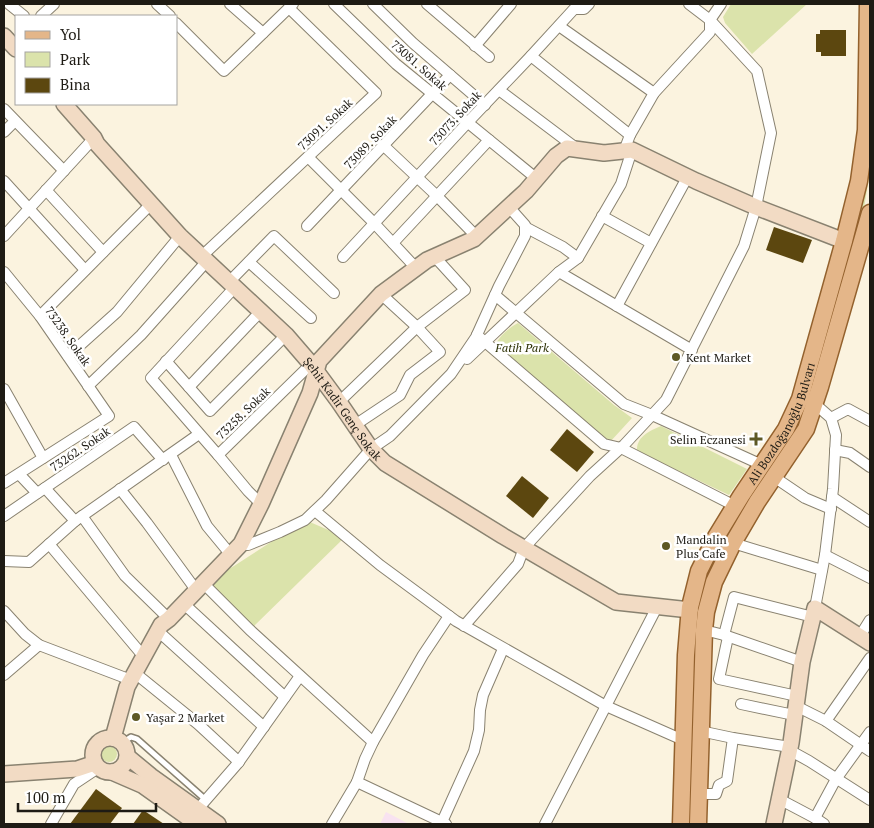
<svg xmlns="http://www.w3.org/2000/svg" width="874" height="828" font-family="'PT Serif',serif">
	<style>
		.education { fill: #f8e2f0 }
		.green { fill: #dbe3ab }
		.building { fill: #5c470f }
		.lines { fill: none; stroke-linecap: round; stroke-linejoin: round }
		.lane-casing { stroke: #898270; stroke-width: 8 }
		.street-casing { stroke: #898270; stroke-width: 12 }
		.secondary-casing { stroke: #898270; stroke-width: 18 }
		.primary-casing { stroke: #93612d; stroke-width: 19 }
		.lane { stroke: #fff; stroke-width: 5 }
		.street { stroke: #fff; stroke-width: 10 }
		.secondary { stroke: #f2dbc4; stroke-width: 15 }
		.primary { stroke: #e4b689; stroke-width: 16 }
		.poi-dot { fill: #5d5825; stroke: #fff; stroke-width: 2 }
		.labels { text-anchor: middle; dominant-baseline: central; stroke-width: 5; stroke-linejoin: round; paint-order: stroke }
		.street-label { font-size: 12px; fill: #1e1b14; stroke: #fff }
		.park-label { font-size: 12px; font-style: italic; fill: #2c3003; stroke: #fff }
		.poi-label { font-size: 12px; fill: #1e1b14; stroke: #fff; text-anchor: start }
	</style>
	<rect width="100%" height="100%" fill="#fbf3df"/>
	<polygon class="education" points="386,812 409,824 380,824"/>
	<g class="green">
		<polygon points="731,4 807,4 752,54 725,23 723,17"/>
		<polygon points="870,151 870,172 863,214 807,409 793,437 707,582 691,824 687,824 693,632 704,581 727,533 747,500 791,435"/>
		<path d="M518 323 614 405 632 418 610 442 495 345C500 336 508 328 518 323Z"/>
		<path d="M661 426 747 469 729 495 637 451C636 437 649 431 661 426Z"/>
		<polygon points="305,520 345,537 250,630 203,583 234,566"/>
		<circle cx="109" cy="754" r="8"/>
	</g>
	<g class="building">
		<polygon points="820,30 846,30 846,56 821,56 821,52 816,52 816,34 820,34"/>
		<polygon points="774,227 812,240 803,263 766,250"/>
		<polygon points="567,429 594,452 577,472 550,450"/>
		<polygon points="522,476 549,498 533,518 506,496"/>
		<polygon points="96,789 122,808 110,824 70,824"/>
		<polygon points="143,810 164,824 133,824"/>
	</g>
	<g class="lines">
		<g class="lane-casing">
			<polyline id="lane" points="123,742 131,737 137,739 206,800"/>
		</g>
		<g class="street-casing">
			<g id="street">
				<polyline points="9,4 24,16"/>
				<polyline points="157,4 170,16"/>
				<polyline points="230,4 263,33"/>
				<polyline points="334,4 396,64 537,179"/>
				<polyline points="373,4 413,43 485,105"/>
				<polyline points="427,4 489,57"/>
				<polyline points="41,16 54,4"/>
				<polyline points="176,23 224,71 293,4"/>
				<polyline points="559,26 654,93"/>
				<polyline points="475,46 511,4"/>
				<polyline points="531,56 630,135"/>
				<polyline points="499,90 576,148"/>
				<polyline points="4,109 64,171"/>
				<polyline points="4,132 15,121"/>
				<polyline points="383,145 437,196 476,236"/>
				<polyline points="624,151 630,135 654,93 710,32 710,20 721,4"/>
				<polyline points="308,157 374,223 416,268"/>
				<polyline points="4,181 85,270"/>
				<polyline points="46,190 103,252"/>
				<polyline points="602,216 651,243"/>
				<polyline points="307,226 450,75"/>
				<polyline points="4,236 94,138"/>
				<polyline points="393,243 489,140"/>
				<polyline points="202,256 376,93 289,8"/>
				<polyline points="343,257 470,120 531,56 574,9 584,9 589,4"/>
				<polyline points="578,258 621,184 632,150"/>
				<polyline points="249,262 311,318"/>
				<polyline points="4,272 40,316 109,416 4,483"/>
				<polyline points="559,272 692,350"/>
				<polyline points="229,282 274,236 334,293"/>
				<polyline points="235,287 151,378 218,455 311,364"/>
				<polyline points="495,295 624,404 652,415 762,465"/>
				<polyline points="617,306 688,176"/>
				<polyline points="40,316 151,204"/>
				<polyline points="477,335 604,444 621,448 735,506"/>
				<polyline points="68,356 117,312 180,236"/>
				<polyline points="467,359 559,272 578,258 563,247 525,227"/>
				<polyline points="166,361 210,411 286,335"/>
				<polyline points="88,386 141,335 207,261"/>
				<polyline points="189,387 261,311"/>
				<polyline points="4,389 43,458"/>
				<polyline points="339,402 417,327 465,290 434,256"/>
				<polyline points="815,404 831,418 836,435 833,489 825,555 815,608"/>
				<polyline points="831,418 848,409 870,421"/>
				<polyline points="355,425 400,395 410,375 440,352 417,327 381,294"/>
				<polyline points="835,450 850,453 870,467"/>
				<polyline points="171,455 207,526 231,555"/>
				<polyline points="218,455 248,491 261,504"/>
				<polyline points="19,474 37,493"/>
				<polyline points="774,477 805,498 831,509"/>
				<polyline points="45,488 75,521"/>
				<polyline points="120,489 147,523 196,590"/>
				<polyline points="832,497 870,522"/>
				<polyline points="315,511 380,565 456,621 606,706 683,740"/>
				<polyline points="4,516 134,427 163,460"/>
				<polyline points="82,516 125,576 169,619"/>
				<polyline points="733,543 822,570"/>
				<polyline points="49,544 144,657"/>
				<polyline points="241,544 248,545 280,532 305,520 326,500 371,449 390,436 451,374 476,337 499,286 525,236 525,225 509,207"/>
				<polyline points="825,555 870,578"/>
				<polyline points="4,561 29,562 75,521 199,434"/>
				<polyline points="203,583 250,630 373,742"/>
				<polyline points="183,603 285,697"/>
				<polyline points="4,611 25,634 39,645 131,680"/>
				<polyline points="464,626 518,564 524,548 590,476 624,445 666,400 744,246 756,207 771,133 757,71 710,20 689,4"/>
				<polyline points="704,630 724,635 802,662"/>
				<polyline points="158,631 264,727"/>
				<polyline points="724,635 734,597 813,617"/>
				<polyline points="860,636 870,620"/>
				<polyline points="728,637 719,679 797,696"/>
				<polyline points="135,673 198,724 239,762"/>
				<polyline points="4,675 39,645"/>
				<polyline points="741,704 794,715"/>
				<polyline points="796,706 826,721 870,751"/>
				<polyline points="826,721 870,658"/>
				<polyline points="700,731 733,738 790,747"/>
				<polyline points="789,750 809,761 870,800"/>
				<polyline points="357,782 446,824"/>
				<polyline points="707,794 716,794 719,785 727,781 733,738"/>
				<polyline points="779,799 815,818 824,824"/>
				<polyline points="198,809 238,763 300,676"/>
				<polyline points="815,818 836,779 870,732"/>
				<polyline points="442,822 474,751 479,730 480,710 483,695 503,649"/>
				<polyline points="51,824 74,784 98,768"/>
				<polyline points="332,824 357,782 365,759 373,742 423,655 449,616"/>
				<polyline points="545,824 657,607"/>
			</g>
		</g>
		<g class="secondary-casing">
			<g id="secondary">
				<polyline points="4,36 16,49"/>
				<path id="s1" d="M64 104 94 138 97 144 180 236 286 335 311 364 339 402 371 449 385 463 503 536 616 602 690 610"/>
				<circle cx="110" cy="755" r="17"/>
				<polyline points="113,738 127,687 161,625 169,619 241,544 261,504 310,393 319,361 381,294 427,260 474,239 526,191 556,156 567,148 604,153 632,150 696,181 756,207 844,241"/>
				<polyline points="128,757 151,776 218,824"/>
				<polyline points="112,772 142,785 197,824"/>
				<polyline points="4,774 77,769 95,763"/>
				<polyline points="774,824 791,743 802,662 815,608 870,643"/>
			</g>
		</g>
		<g class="primary-casing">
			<g id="primary">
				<path id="s2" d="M681 824 686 655 690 607 699 571 716 537 741 496 786 429 800 399 844 241 859 181 866 130 868 4"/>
				<polyline points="698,824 704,630 706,612 714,582 733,543 757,502 806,429 820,387 870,213"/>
			</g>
		</g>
		<use href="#lane" class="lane"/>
		<use href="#street" class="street"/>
		<use href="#secondary" class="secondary"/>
		<use href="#primary" class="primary"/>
	</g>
	<g class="poi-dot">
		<circle cx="676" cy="357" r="5"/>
		<path d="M753.5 431.5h5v5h5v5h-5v5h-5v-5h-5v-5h5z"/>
		<circle cx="666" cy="546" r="5"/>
		<circle cx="136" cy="717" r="5"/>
	</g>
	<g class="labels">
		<g class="street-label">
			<text transform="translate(419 65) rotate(41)">73081. Sokak</text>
			<text transform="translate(455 118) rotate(-47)">73073. Sokak</text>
			<text transform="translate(325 124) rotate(-43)">73091. Sokak</text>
			<text transform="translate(370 142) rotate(-46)">73089. Sokak</text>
			<text transform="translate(68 336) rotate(55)">73238. Sokak</text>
			<text stroke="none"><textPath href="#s1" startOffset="414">Şehit Kadir Genç Sokak</textPath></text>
			<text transform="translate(243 413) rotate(-44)">73258. Sokak</text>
			<text stroke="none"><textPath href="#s2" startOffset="424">Ali Bozdoğanoğlu Bulvarı</textPath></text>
			<text transform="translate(80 449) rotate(-34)">73262. Sokak</text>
		</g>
		<g class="park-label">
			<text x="522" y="347">Fatih Park</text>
		</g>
		<g class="poi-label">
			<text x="686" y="357">Kent Market</text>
			<text x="746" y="439" text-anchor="end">Selin Eczanesi</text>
			<text x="676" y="539">Mandalin<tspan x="676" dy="14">Plus Cafe</tspan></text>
			<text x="146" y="717">Yaşar 2 Market</text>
		</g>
	</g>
	<rect width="874" height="828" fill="none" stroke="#1e1b14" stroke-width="10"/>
	<rect x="15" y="15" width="162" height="90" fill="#ffffff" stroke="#a5a4a1"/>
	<rect x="25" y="31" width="25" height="8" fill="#e4b689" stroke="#a5a4a1"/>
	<text x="60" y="40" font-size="15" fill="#1e1b14">Yol</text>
	<rect x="25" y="52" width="25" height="15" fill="#dbe3ab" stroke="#a5a4a1"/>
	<text x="60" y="65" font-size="15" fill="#1e1b14">Park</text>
	<rect x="25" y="78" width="25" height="15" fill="#5c470f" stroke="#a5a4a1"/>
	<text x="60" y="90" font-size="15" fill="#1e1b14">Bina</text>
	<path d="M18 803v8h138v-8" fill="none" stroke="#1e1b14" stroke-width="2.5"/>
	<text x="25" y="803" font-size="15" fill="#1e1b14" stroke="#ffffff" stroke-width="4" paint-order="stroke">100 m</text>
</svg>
